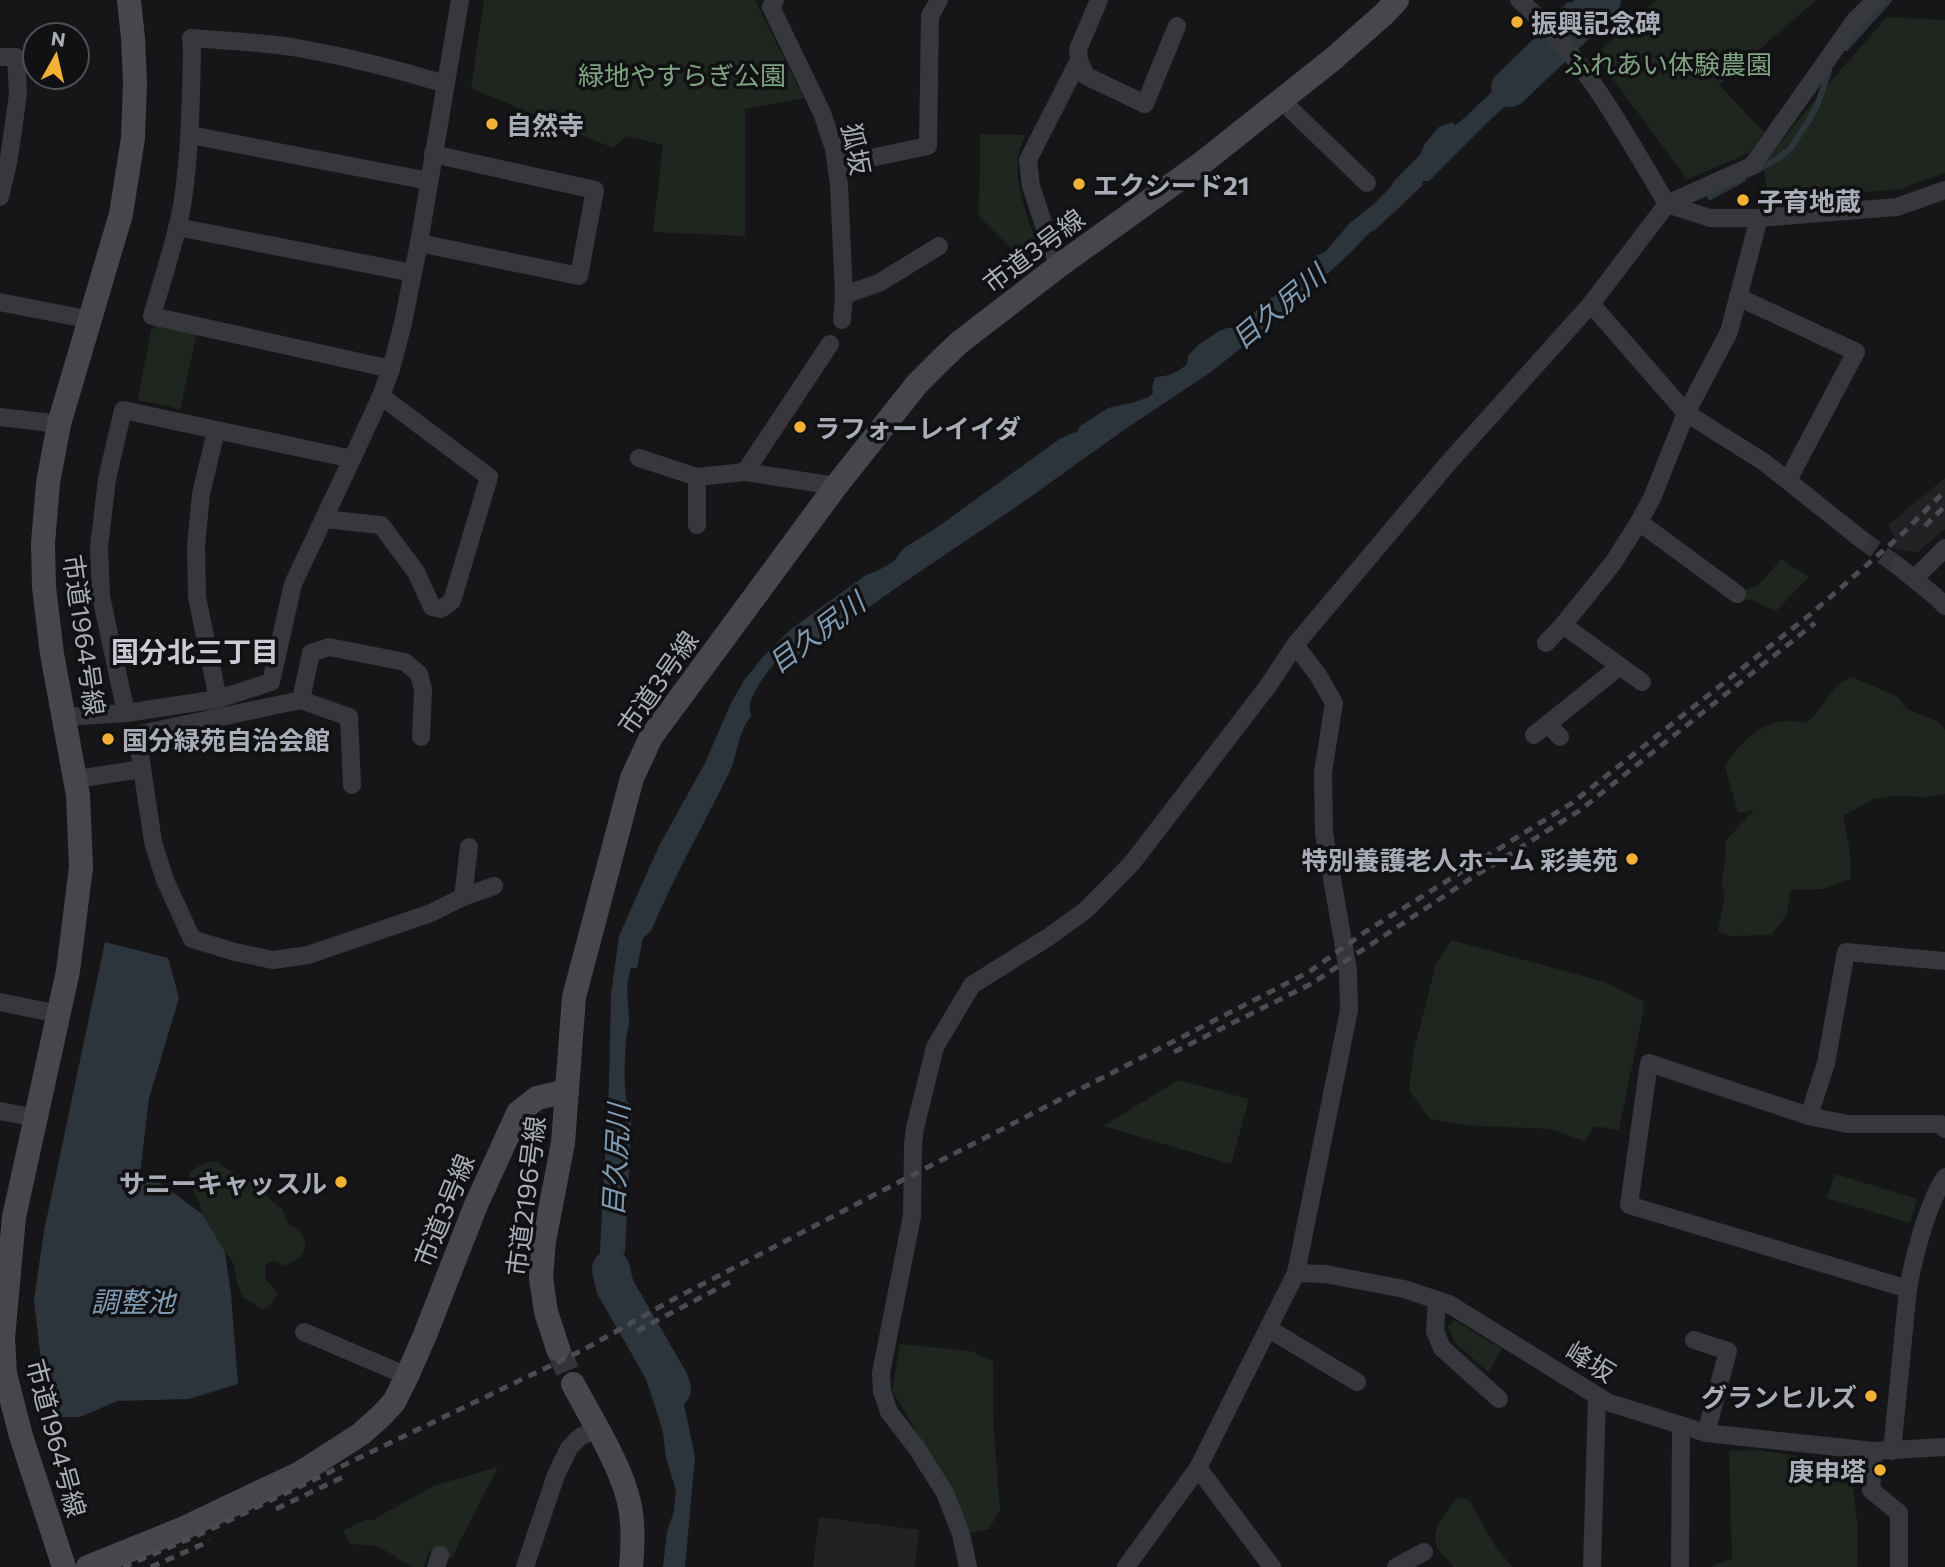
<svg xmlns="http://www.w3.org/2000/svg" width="1945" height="1567" font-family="Commissioner,'Noto Sans JP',sans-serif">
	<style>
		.built { fill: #222225 }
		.green { fill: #1e261f }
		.water { fill: #2c353c }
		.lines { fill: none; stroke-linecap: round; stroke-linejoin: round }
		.stream { stroke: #2c353c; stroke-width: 6 }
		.river { stroke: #2c353c; stroke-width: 38 }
		.street-tunnel { stroke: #333438; stroke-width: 18; stroke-dasharray: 18 9; stroke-linecap: butt }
		.secondary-tunnel { stroke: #333438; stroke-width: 24; stroke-dasharray: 24 12; stroke-linecap: butt }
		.street { stroke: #37383d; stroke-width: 18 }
		.secondary { stroke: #45474d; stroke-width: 24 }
		.rail { stroke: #4a4c52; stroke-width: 5; stroke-dasharray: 9 7; stroke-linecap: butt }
		.poi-dot { fill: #f2b134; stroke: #111113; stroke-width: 2.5 }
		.labels { text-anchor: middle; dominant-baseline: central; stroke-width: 7; stroke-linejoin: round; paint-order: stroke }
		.poi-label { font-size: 26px; font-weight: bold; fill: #a8adb8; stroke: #111113; text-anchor: start }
		.park-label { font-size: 26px; fill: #7fa381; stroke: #111113 }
		.street-label { font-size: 26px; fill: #a8adb8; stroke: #111113 }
		.water-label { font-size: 28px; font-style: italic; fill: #7f9bb3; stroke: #111113 }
		.neighbourhood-label { font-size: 28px; font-weight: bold; fill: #c9ccd4; stroke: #111113 }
	</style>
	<rect width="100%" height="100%" fill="#161618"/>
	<g class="built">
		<polygon points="1945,478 1945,529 1916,553 1888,547 1896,538 1888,525"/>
		<polygon points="819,1517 919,1530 915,1567 813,1567"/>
	</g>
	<g class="green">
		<polygon points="484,0 755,0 804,98 745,109 745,236 653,232 663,145 627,136 613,148 471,88"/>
		<polygon points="1656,0 1816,0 1719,85 1764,132 1749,153 1687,179 1595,55"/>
		<polygon points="1887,17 1945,20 1945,173 1900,189 1769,201 1763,164 1817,97"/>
		<path d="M980 134 1025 135C1023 142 1019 149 1018 156 1014 188 1029 223 1041 252L1026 263 979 216Z"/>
		<polygon points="156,326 197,333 180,410 170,406 140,401 138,398 151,330"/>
		<polygon points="1781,559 1809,577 1776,611 1750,599 1739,603 1733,601 1740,590 1757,587"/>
		<path d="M1852 677 1896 696 1907 709 1938 722 1945 730V794L1925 797 1896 796 1874 799 1843 816C1847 837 1853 857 1850 879L1823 889 1791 890 1786 916 1771 935 1731 936 1718 932 1725 893 1721 883 1726 855 1725 841 1754 810 1738 813 1725 766C1744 737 1768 714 1805 723 1823 712 1830 684 1852 677Z"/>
		<polygon points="1451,940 1605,982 1643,1001 1644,1008 1619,1130 1595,1126 1585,1141 1550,1129 1463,1125 1430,1119 1409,1090 1414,1050 1436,964"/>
		<polygon points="1178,1080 1249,1099 1231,1164 1104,1126"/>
		<path d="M214 1161 248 1181 257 1183 272 1202 282 1209 289 1224C301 1229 312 1244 300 1257 297 1260 289 1263 285 1266L274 1260 265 1265V1278L277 1293 270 1307 262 1309 243 1297 237 1283 234 1264 205 1223 201 1207 189 1181 190 1172 202 1164Z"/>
		<polygon points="1835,1174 1917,1199 1910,1223 1827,1198"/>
		<polygon points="1454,1320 1490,1342 1502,1348 1489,1372 1456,1344 1448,1327"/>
		<polygon points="900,1344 970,1351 993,1361 993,1417 1000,1510 989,1529 971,1533 950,1489 892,1390"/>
		<polygon points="1759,1450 1851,1464 1858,1531 1857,1567 1710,1567 1732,1558 1729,1451"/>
		<polygon points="498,1467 451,1559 429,1551 424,1567 412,1567 378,1546 350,1544 343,1531 365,1520 373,1520 433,1486"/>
		<path d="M1458 1497 1470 1501 1496 1548 1513 1567H1452L1453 1565C1449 1561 1444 1557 1440 1552 1426 1533 1446 1512 1458 1497Z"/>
	</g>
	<g class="water">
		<polygon points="1580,0 1615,0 1571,40 1550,18 1568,2 1576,4"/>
		<path d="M1537 38 1556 59 1491 119 1429 181H1423L1422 186 1375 230 1370 232 1351 252 1289 310 1211 372 1121 432 1019 505 906 581 824 639 811 643 798 656 783 655C772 664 753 690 750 704 749 708 751 712 751 716 738 732 738 753 730 771 704 824 674 876 651 931L643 938 637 968H631C625 984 628 1002 629 1018 630 1026 626 1033 626 1040 625 1058 623 1085 627 1102L632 1105 625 1253 619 1255C610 1286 632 1289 642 1311L619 1323 603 1290 599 1269 609 1084 611 994 619 936 659 846 705 763 731 703 745 679 763 657 791 629 866 575 879 570 894 561 904 548 936 528 1061 438 1078 431 1080 426 1108 408 1135 402 1149 397 1153 393 1152 388 1155 377C1168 377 1178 372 1187 364L1188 356 1198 345 1219 331 1227 328H1238L1261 306 1285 288 1298 274 1306 271 1313 261V257L1325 252 1350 223 1374 204 1391 187 1394 181 1420 155 1424 145 1439 127 1452 122 1455 125 1462 120 1505 80 1508 76 1506 68Z"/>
		<polygon points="105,942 168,958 179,998 149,1098 140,1174 163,1185 202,1214 225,1252 231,1294 238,1384 189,1399 117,1401 80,1417 61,1417 43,1378 34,1300 44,1231"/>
		<polygon points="660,1338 681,1390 695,1457 685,1567 663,1567 667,1532 674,1511 676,1490 666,1458 663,1432 653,1400 645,1377 632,1355"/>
	</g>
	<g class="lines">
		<g class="stream">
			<polyline points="1846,48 1889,0"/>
			<polyline points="1756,171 1779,158 1790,149 1809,120 1818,103 1829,71"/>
			<polyline points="1710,197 1743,179"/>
		</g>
		<g class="river">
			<polyline points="1510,88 1602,0"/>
			<polyline points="611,1269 615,1287 670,1382 672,1389"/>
		</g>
		<polyline class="street-tunnel" points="1861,539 1898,566"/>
		<polyline class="secondary-tunnel" points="558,1349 573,1384"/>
		<g class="street">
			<polyline points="775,0 771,7 822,113 834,149 839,185 844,295 842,320"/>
			<path d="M1519 0C1584 55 1624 132 1667 204"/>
			<polyline points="0,57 16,57 18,94 9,158 0,197"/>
			<polyline points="1079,60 1086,76 1145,104 1177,26"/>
			<polyline points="1281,100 1367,183"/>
			<polyline points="190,135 429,181"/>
			<polyline points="837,165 928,146 930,16 939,0"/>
			<polyline points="1667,204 1710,218 1759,218 1897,207 1945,190"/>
			<polyline points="177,227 413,273"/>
			<polyline points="419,243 579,276 595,190 433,154"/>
			<polyline points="1060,265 1053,253 1031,186 1028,160 1079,60 1078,49 1099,0"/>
			<polyline points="844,295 879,283 939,246"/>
			<polyline points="1738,297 1856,352 1788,480"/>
			<polyline points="0,302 91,320"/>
			<polyline points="1591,304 1686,413 1764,462 1861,539"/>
			<path d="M391 369 152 316C162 280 175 243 182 206 190 155 191 102 192 50L191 38C227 41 263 42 298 48 348 57 397 69 445 84"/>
			<polyline points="0,417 59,424"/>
			<polyline points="216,431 201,494 196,546 197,597 218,699"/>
			<polyline points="639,458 697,477 745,472 836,486"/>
			<polyline points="745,472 830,344"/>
			<polyline points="324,519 381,525 416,572 432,607 441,609 452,601 489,477 381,396"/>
			<polyline points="1639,522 1737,594"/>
			<polyline points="697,525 697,477"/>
			<polyline points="1898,566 1935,596 1945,606"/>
			<polyline points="1915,578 1945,548"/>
			<polyline points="1563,625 1642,682"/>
			<polyline points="1546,643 1563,625 1613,563 1639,522 1652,498 1686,413 1729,332 1759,218"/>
			<polyline points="301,700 311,653 329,647 405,662 419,674 423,690 421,737"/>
			<polyline points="126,713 101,596 99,547 107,479 123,410 352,459"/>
			<polyline points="65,717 126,713 218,699 271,682 293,584 352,459 381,396 391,369 403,323 419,243 460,0"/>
			<polyline points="1548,724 1560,737"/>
			<polyline points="1534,735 1620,666"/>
			<polyline points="76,779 142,769"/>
			<polyline points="352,785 349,717 301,700 140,734 138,741 153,842 165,880 192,939 235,952 273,960 308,955 431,913 463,897 494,886"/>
			<polyline points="463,897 469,847"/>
			<polyline points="0,1002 59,1014"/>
			<polyline points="0,1111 37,1118"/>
			<polyline points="1809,1116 1826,1063 1846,952 1945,961"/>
			<polyline points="1296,1273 1325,1274 1404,1289 1449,1304 1607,1402 1706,1433 1874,1451 1945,1447"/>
			<polyline points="1908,1289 1629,1205 1649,1063 1809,1116 1847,1124 1940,1124 1945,1129"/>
			<polyline points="1437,1300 1435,1331 1442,1348 1499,1399"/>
			<polyline points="1269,1329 1357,1382"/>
			<polyline points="304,1332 407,1376"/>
			<polyline points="1694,1340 1728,1351 1706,1433"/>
			<polyline points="1874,1451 1871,1490 1899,1513 1899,1567"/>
			<path d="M1892 1451 1908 1289C1914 1256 1927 1205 1945 1177"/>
			<polyline points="1198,1468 1272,1567"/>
			<polyline points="436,1567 440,1555"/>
			<polyline points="525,1567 556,1475 569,1448 580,1437 596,1429"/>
			<polyline points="968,1567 961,1534 945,1493 916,1447 889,1412 882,1391 881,1373 912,1216 913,1144 915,1128 935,1047 972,985 1047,938 1086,910 1132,863 1268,686 1295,645 1450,461 1591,304 1667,204 1752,166 1856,19 1876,0"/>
			<polyline points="1126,1567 1198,1468 1296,1273 1349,1010 1348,970 1324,833 1323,772 1334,703 1318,675 1295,645"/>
			<polyline points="1396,1567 1424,1552"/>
			<polyline points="1592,1567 1597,1397"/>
			<polyline points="1680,1567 1681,1427"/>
		</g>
		<g class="secondary">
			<polyline points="558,1349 546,1312 541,1278 544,1241 563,1143 574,997 632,778 651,737 836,486 917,384 943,358 960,342 1060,265 1202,163 1333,59 1384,14 1397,0"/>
			<path d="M573 1384C592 1420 620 1463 629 1502 634 1523 633 1546 631 1567"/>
			<polyline points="64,1567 21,1436 5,1374 3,1338 14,1217 68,971 81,867 78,795 52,654 44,587 43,543 48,483 59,424 121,214 133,138 135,82 133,38 129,0"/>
			<polyline points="88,1567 182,1529 300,1473 361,1434 382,1415 394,1402 407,1376 425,1335 476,1205 518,1113 537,1098 567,1091"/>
		</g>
		<g class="rail">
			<polyline points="1925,526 1945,506"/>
			<polyline points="1174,1052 1311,984 1470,879 1579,811 1815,623"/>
			<polyline points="637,1331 730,1282"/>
			<polyline points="276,1509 345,1476"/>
			<polyline points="123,1567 205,1532 583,1350 672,1300 926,1168 1309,972 1365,932 1572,803 1812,613 1901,535 1945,491"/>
			<polyline points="151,1567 210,1541"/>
		</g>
	</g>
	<g class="poi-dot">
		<circle cx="1517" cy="22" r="7"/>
		<circle cx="492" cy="124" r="7"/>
		<circle cx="1079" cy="184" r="7"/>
		<circle cx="1743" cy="200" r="7"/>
		<circle cx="800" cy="427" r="7"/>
		<circle cx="108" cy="739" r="7"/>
		<circle cx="1632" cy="859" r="7"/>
		<circle cx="341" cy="1182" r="7"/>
		<circle cx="1871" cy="1396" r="7"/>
		<circle cx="1880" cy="1470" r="7"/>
	</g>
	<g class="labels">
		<g class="poi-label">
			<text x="1531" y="22">振興記念碑</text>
			<text x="506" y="124">自然寺</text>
			<text x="1093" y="184">エクシード21</text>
			<text x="1757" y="200">子育地蔵</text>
			<text x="814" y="427">ラフォーレイイダ</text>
			<text x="122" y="739">国分緑苑自治会館</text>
			<text x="1618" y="859" text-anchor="end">特別養護老人ホーム 彩美苑</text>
			<text x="327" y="1182" text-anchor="end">サニーキャッスル</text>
			<text x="1857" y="1396" text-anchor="end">グランヒルズ</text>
			<text x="1866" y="1470" text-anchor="end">庚申塔</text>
		</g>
		<g class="park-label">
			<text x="1668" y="63">ふれあい体験農園</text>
			<text x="682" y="74">緑地やすらぎ公園</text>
		</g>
		<g class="street-label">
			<text transform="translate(857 149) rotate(79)">狐坂</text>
			<text transform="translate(1033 250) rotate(-37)">市道3号線</text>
			<text transform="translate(85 635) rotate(82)">市道1964号線</text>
			<text transform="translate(657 682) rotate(-55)">市道3号線</text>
			<text transform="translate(525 1196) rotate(-83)">市道2196号線</text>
			<text transform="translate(443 1210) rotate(-68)">市道3号線</text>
			<text transform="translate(1591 1361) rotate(31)">峰坂</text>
			<text transform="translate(57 1438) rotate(75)">市道1964号線</text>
		</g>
		<g class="water-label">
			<text transform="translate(1278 306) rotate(-40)">目久尻川</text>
			<text transform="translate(816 632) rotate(-37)">目久尻川</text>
			<text transform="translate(615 1160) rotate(-87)">目久尻川</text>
			<text x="133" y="1301">調整池</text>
		</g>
		<g class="neighbourhood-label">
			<text x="195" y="651">国分北三丁目</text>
		</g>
	</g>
	<g transform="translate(56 56) rotate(8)"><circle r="33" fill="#111113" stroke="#4d4f55" stroke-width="2"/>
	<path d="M0-5L12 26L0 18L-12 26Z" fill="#f2b134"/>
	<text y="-10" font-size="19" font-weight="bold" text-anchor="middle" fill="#a8adb8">N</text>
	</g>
</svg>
